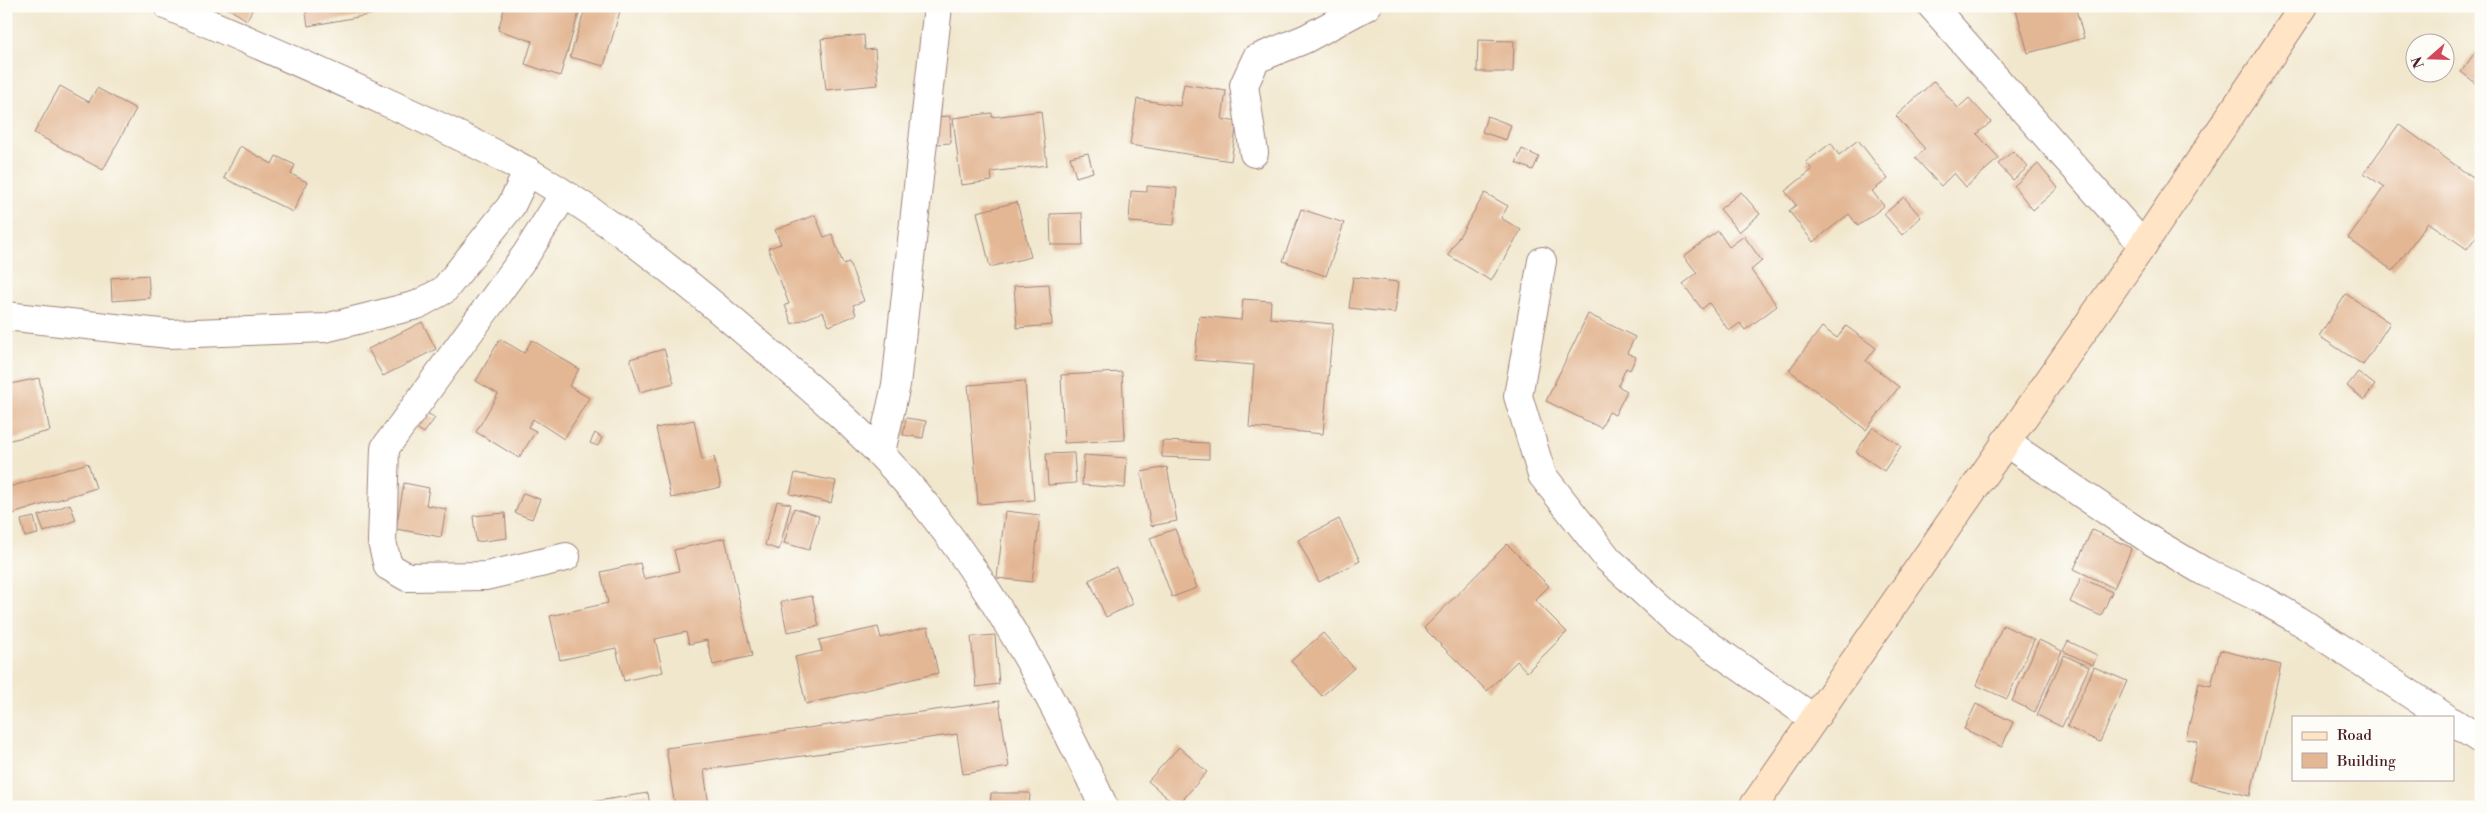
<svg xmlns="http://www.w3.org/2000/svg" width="2487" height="813" font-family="'Libre Bodoni',serif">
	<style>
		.building { fill: #e3b794 }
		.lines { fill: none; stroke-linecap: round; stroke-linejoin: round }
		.minor-casing { stroke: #9e837c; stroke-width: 30 }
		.secondary-casing { stroke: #9e837c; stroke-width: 30 }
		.minor { stroke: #fff; stroke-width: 28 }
		.secondary { stroke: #ffe4c6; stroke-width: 28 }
	</style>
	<rect width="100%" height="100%" fill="#fdfcf7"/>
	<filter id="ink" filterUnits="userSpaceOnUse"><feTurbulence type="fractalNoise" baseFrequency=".02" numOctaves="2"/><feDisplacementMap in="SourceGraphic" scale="10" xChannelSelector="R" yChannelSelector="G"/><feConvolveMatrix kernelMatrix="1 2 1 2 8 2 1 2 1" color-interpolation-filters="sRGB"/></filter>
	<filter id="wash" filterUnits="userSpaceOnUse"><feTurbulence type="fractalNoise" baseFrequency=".0096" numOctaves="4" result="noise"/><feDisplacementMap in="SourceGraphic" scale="20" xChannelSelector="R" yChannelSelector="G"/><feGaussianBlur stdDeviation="1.12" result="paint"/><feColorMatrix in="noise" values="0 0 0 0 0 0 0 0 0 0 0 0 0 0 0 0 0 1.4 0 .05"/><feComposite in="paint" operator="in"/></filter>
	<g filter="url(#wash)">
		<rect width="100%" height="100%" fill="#f1e7cd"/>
		<g id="blocks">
			<g class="building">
				<polygon points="224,6 254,6 247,20"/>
				<polygon points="305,6 379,6 380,13 308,26"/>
				<polygon points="505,6 581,6 560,76 525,64 532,41 498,30"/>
				<polygon points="586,6 604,6 620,11 604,66 570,57"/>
				<polygon points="1511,6 1533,6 1532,9"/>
				<polygon points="2015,6 2075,6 2084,38 2028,53"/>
				<polygon points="864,35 865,50 875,49 878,85 826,90 821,39"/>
				<polygon points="1478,40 1514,41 1513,72 1477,72"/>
				<polygon points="2481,44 2481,87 2461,72"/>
				<polygon points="1934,81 1958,108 1969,98 1991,122 1977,134 1999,158 1966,187 1954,173 1941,186 1915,158 1925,149 1896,116"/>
				<polygon points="1184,84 1226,91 1222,119 1237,122 1231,161 1130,145 1137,99 1180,106"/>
				<polygon points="60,86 89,102 97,88 136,109 103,170 34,133"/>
				<polygon points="1041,111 1047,165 991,172 992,181 961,185 953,118 992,113 992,117"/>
				<polygon points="950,116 951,143 936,144 934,117"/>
				<polygon points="1487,116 1511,125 1506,140 1482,132"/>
				<polygon points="2399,124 2481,184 2481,230 2467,249 2428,222 2393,271 2348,238 2384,187 2364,173"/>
				<polygon points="1858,140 1888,179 1872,191 1884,206 1858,226 1849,214 1813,242 1789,211 1796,205 1785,191 1812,170 1806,162 1831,143 1839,155"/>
				<polygon points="240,146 272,164 276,156 295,165 291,174 307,182 293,212 224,178"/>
				<polygon points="1522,149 1539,157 1533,170 1516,163"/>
				<polygon points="2013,151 2028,167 2013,180 1998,164"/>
				<polygon points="1088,153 1093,172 1076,177 1070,157"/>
				<polygon points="2038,164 2058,188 2033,210 2014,186"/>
				<polygon points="1147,186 1177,188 1174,225 1129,222 1131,191 1147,192"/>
				<polygon points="1741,192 1760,214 1739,232 1720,209"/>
				<polygon points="1485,193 1508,206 1501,218 1521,230 1491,281 1448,255"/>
				<polygon points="1904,197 1921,217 1902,235 1884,214"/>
				<polygon points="1017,202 1031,257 990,267 977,212"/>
				<polygon points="1301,209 1344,223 1326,276 1283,261"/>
				<polygon points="1082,213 1083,245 1051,245 1050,214"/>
				<polygon points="815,215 824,237 832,234 843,264 849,262 864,301 853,305 856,315 829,326 823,312 792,324 785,305 789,304 768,248 781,244 775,230"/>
				<polygon points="1718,231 1729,247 1744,236 1762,261 1751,270 1777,306 1745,330 1740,323 1729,331 1709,303 1702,309 1683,284 1697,273 1684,256"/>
				<polygon points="148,275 150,298 112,301 111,278"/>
				<polygon points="1353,277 1399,282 1395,313 1349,308"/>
				<polygon points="1049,284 1052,325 1017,328 1014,286"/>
				<polygon points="2346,294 2390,323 2363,365 2319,336"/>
				<polygon points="1243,299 1271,301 1270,318 1333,324 1323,434 1249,427 1254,365 1195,360 1199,316 1241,320"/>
				<polygon points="1588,314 1635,337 1627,353 1636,357 1630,370 1626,368 1618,386 1627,391 1615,415 1609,412 1601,428 1546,401"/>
				<polygon points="422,322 436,349 383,376 368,349"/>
				<polygon points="1846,326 1876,348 1866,361 1899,387 1866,430 1789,370 1822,327 1837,338"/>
				<polygon points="500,339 524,353 532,340 579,369 569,386 589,398 564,439 533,419 528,427 536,431 519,458 476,432 498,394 476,381"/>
				<polygon points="664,349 674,383 640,392 630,359"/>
				<polygon points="1122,372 1125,440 1064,443 1061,375"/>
				<polygon points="2358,372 2375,385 2364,400 2347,386"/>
				<polygon points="39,378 50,431 6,441 6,385"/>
				<polygon points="1025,381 1034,500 978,504 968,385"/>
				<polygon points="421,409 435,418 424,433 410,424"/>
				<polygon points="906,418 926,421 923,438 903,435"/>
				<polygon points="694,420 702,460 714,457 721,487 671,498 656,428"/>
				<polygon points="1873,427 1901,446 1884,471 1856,452"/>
				<polygon points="595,433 602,438 598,446 590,443"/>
				<polygon points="1162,441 1209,443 1209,459 1162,457"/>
				<polygon points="1074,453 1076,483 1048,485 1046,454"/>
				<polygon points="1084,455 1127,458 1125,488 1082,485"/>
				<polygon points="88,463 96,488 6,516 6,488"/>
				<polygon points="1167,467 1177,521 1151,526 1141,472"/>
				<polygon points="795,473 836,481 831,503 790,494"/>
				<polygon points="404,483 429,488 426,505 446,509 441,537 396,529"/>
				<polygon points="523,493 540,499 532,519 515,513"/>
				<polygon points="777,501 791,504 779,550 765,545"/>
				<polygon points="70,504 76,520 44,532 38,516"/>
				<polygon points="794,508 819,516 809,550 784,543"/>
				<polygon points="1005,511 1040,515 1032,582 997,578"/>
				<polygon points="505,513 507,538 476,542 473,516"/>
				<polygon points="34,517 38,534 25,537 21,520"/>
				<polygon points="1339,519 1360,561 1319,582 1298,540"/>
				<polygon points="1175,529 1197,588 1172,597 1150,538"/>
				<polygon points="2092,530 2132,548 2114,588 2074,569"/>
				<polygon points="725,538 752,656 713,665 707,640 689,644 686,632 655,639 663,672 624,681 616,648 560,660 550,616 608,603 601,572 640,563 644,579 679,571 674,550"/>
				<polygon points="1507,544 1549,586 1535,600 1567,632 1527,672 1517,661 1487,691 1424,628"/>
				<polygon points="1116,567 1133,604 1106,617 1089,580"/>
				<polygon points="2081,578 2112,592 2101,616 2070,602"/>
				<polygon points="812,596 819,626 787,632 781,602"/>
				<polygon points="2003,625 2034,640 2007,699 1976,685"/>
				<polygon points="878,627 881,638 928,627 938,673 806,704 795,657 822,651 819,640"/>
				<polygon points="1323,633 1354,668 1322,696 1291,661"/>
				<polygon points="995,635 999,684 976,687 971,637"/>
				<polygon points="2039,640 2062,651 2035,712 2012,701"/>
				<polygon points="2068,641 2097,655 2093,665 2063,651"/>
				<polygon points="2220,650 2281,665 2250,796 2189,781 2198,742 2186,739 2199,683 2211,686"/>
				<polygon points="2064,655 2089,667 2062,727 2037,715"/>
				<polygon points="2094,667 2127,681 2100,742 2067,727"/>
				<polygon points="999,701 1009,767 963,774 957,734 704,770 709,807 675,807 666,748"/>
				<polygon points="1976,704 2013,722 2002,747 1964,729"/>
				<polygon points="1179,747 1207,772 1177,806 1148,781"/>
				<polygon points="648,793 650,807 585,807 585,803"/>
				<polygon points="991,793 1030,793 1029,807 990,807"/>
			</g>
		</g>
	</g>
	<g filter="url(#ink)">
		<use href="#blocks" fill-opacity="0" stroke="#9e837c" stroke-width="1"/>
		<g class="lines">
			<g class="minor-casing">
				<g id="minor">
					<path d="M168 6C241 37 313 68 384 101 433 123 481 145 527 171 610 219 685 280 757 342 821 396 883 449 934 516 1002 603 1057 707 1104 807"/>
					<polyline points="1932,6 2143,245"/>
					<polyline points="1254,153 1244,85 1256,59 1305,39 1367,6"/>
					<polyline points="564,194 527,253 385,448 382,542 388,566 407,577 486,576 566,557"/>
					<polyline points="1542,261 1518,396 1542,475 1608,559 1679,624 1813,718"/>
					<polyline points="6,316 169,334 325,328 417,305 444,290 511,206 528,171"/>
					<polyline points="2005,442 2150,540 2203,571 2262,599 2298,620 2445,717"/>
					<polyline points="881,452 896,385 938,6"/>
					<polyline points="2453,722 2481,740"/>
				</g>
			</g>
			<g class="secondary-casing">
				<polyline id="secondary" points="1753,807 2143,245 2304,6"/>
			</g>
			<use href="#minor" class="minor"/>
			<use href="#secondary" class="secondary"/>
		</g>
	</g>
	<rect width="2487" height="813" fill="none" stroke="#fdfcf7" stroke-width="25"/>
	<rect x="2292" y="716" width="162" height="65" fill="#fdfcf7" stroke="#b5a4a5"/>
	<rect x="2302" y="732" width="25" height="8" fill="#ffe4c6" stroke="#b5a4a5"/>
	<text x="2337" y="740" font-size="15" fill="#4a1f2b">Road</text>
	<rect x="2302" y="753" width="25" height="15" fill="#e3b794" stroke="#b5a4a5"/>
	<text x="2337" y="766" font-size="15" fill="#4a1f2b">Building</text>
	<g transform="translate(2430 58) rotate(250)"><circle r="24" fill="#fdfcf7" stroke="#b5a4a5"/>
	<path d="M0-4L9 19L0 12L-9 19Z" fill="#d1495b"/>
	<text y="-8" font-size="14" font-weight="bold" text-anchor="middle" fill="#4a1f2b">N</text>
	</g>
</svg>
